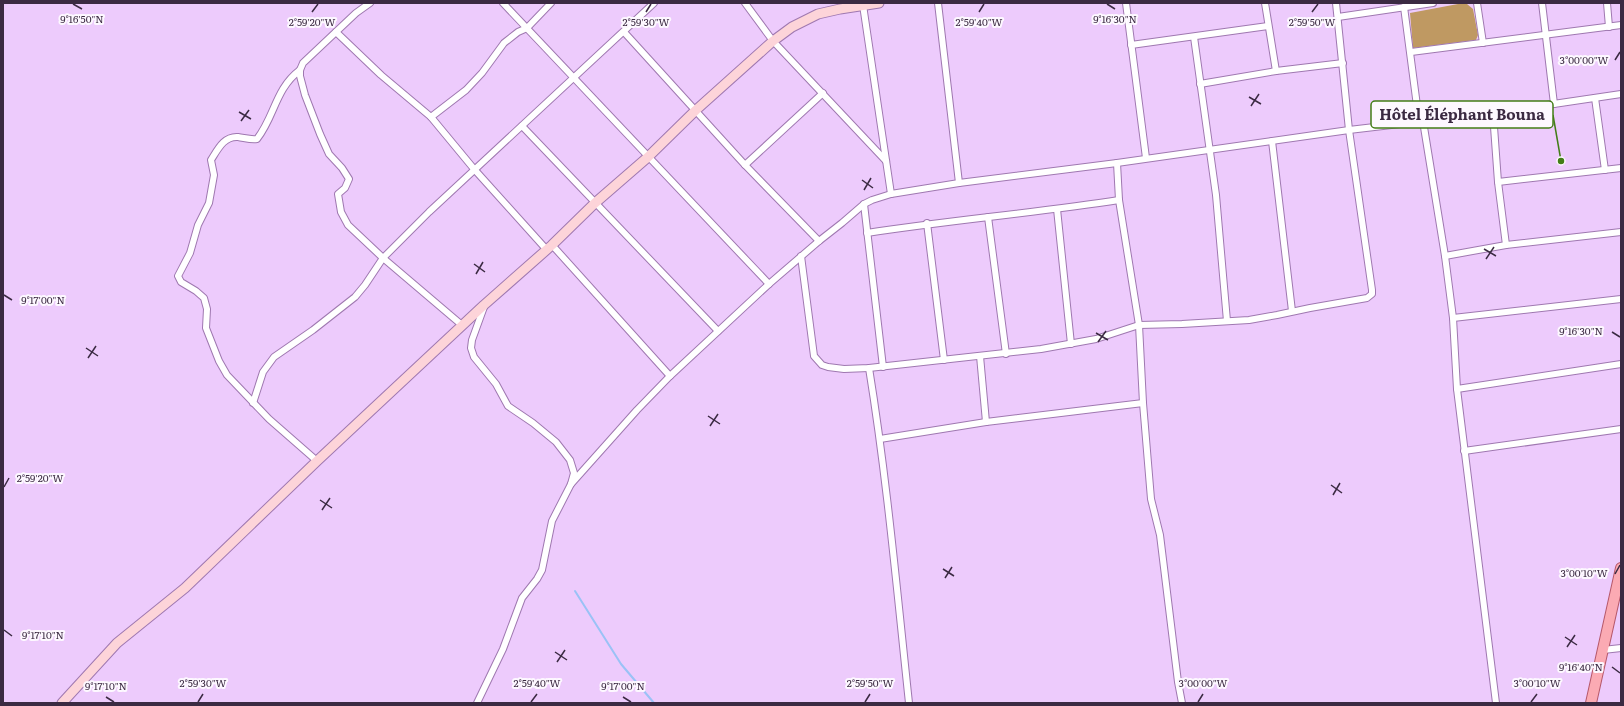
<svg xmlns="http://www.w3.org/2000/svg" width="1624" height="706" font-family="Literata,serif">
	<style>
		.forest { fill: #bf9962 }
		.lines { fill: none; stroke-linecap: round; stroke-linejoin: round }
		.stream { stroke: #9ac2f6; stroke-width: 2 }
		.street-casing { stroke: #9f78b0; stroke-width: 8 }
		.secondary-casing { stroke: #9f78b0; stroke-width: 11 }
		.primary-casing { stroke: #b6586a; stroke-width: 12 }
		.street { stroke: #fff; stroke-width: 6 }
		.secondary { stroke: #fdd4d9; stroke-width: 9 }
		.primary { stroke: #fbaab3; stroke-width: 10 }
		.ticks { fill: none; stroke: #3b2a42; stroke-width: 1.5 }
		.ticks-label { font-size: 10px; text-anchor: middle; fill: #3b2a42; stroke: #fdf8ff; stroke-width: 4; stroke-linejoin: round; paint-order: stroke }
		.leader { fill: none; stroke: #437d17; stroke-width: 1.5 }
		.callout-dot { fill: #437d17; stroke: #fdf8ff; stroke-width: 1.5 }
		.callout { fill: #fdf8ff; stroke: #437d17; stroke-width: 1.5 }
		.callout-label { font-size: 15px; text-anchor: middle; font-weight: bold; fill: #3b2a42 }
	</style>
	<rect width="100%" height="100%" fill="#edcbfc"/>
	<polygon class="forest" points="1458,4 1467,4 1473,9 1478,35 1476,40 1413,48 1410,13"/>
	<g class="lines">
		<polyline class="stream" points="575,591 621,664 654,703"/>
		<g class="street-casing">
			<g id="street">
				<polyline points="370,3 356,13 303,63 300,70 300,76 305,95 320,134 329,154 342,168 349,179 345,188 338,194 341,212 348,225 383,258 463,326"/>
				<polyline points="503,3 769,284"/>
				<polyline points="745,3 773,41 886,161"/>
				<polyline points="938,3 959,183"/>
				<polyline points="1126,3 1146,158"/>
				<polyline points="1265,3 1276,71"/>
				<polyline points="1477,3 1483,43"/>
				<polyline points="1542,3 1554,104"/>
				<polyline points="1607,3 1609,27"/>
				<polyline points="863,5 891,194"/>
				<polyline points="1404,7 1419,121"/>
				<polyline points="1338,17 1433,3"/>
				<polyline points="336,32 381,75 431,117 474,169 546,249"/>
				<polyline points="624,32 745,165 819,241"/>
				<polyline points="1194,37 1216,195 1227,321"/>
				<polyline points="1131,45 1268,26"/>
				<polyline points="1411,52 1621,25"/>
				<path d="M300 70C275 89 275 116 257 139 251 140 245 138 238 137 224 136 218 149 211 160L214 175 209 203 198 225 190 253 178 276 181 282 196 291 204 298 207 309 206 328 219 361 227 375 269 419 317 461"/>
				<polyline points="1200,84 1276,71 1343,63"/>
				<polyline points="1595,98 1605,170"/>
				<polyline points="1493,113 1498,182 1506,245"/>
				<polyline points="431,117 466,90 482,73 504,43 518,32 527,28 551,3"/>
				<polyline points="1423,121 1445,256 1453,318 1457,389 1496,703"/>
				<polyline points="522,126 718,331"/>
				<polyline points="1272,141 1292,311"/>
				<polyline points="1117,163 1119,200 1139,325 1143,403 1151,499 1160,535 1178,682 1182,703"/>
				<polyline points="745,165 823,93"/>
				<polyline points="1498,182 1621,168"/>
				<polyline points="864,204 883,367"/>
				<polyline points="1057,209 1071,344"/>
				<polyline points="988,217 1006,354"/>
				<polyline points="927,223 944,360"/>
				<path d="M867 233C951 220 1035 213 1119 200"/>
				<polyline points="552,245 670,376"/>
				<polyline points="801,256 814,356 822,365 828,367 844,369 869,368 1041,349 1096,339 1139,325 1182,324 1249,320 1277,315 1310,308 1367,298 1372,294 1372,290 1349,130 1336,3"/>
				<polyline points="1445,256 1506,245 1621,232"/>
				<polyline points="1453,318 1621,299"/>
				<polyline points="980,356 986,422"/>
				<path d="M869 368C887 479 897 591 909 703"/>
				<polyline points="1457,389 1621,364"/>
				<polyline points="253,403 263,372 274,357 313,330 355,297 365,285 383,258 429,212 654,3"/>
				<polyline points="880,439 986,422 1143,403"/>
				<polyline points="1464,451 1621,429"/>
				<polyline points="571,484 637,410 670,376 769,284 819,241 842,223 864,204 872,200 891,194 959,183 1117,163 1349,130 1493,113 1621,94"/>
				<polyline points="1603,650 1621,648"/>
				<polyline points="477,703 503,649 522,598 537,579 542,570 552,521 571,484 574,473 570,460 556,442 533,423 508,406 496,384 474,357 471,348 472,340 484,307"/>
			</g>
		</g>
		<g class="secondary-casing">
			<polyline id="secondary" points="62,703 117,643 185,588 317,461 484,305 552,245 595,203 648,157 696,110 773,41 792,27 818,14 840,9 879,3"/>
		</g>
		<g class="primary-casing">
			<polyline id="primary" points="1591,703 1621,568"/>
		</g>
		<use href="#street" class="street"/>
		<use href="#secondary" class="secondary"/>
		<use href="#primary" class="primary"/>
	</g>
	<path class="ticks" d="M73 4 82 9M1107 4 1115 9M312 12 318 4M646 12 651 4M979 12 984 4M1312 12 1318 4M1615 60 1620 52M1249 97 1261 104M1251 106 1259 94M239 112 251 119M241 121 249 110M862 180 873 188M864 190 871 178M1484 249 1496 256M1486 259 1494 247M474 264 485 272M476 274 483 262M4 295 12 300M1612 332 1620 337M1096 333 1108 340M1098 342 1106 331M86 348 98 356M88 358 96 346M708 416 720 424M710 426 718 414M1331 485 1342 493M4 487 9 478M1333 495 1340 483M320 500 332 508M322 510 330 498M943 569 954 576M1615 574 1620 565M945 578 952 567M4 630 12 636M1565 637 1577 645M1567 647 1575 635M555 652 567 660M557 662 565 650M1612 667 1620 673M106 697 114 702M623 697 631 702M198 702 203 694M531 702 537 694M865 702 870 694M1198 702 1203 694M1531 702 1537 694"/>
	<g class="ticks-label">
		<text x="82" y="23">9°16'50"N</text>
		<text x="1115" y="23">9°16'30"N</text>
		<text x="646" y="26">2°59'30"W</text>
		<text x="979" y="26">2°59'40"W</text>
		<text x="1312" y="26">2°59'50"W</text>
		<text x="312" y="26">2°59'20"W</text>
		<text x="1584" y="64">3°00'00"W</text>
		<text x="43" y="304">9°17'00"N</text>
		<text x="1581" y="335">9°16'30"N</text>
		<text x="40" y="482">2°59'20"W</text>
		<text x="1584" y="577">3°00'10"W</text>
		<text x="43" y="639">9°17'10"N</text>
		<text x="1581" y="671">9°16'40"N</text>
		<text x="203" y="687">2°59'30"W</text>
		<text x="537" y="687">2°59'40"W</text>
		<text x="870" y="687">2°59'50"W</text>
		<text x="1203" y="687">3°00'00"W</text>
		<text x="1537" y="687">3°00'10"W</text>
		<text x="106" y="690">9°17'10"N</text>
		<text x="623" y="690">9°17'00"N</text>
	</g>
	<path class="leader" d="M1561 161L1553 115"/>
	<circle class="callout-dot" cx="1561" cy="161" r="4"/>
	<rect class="callout" x="1371" y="101" width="182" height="27" rx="4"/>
	<g class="callout-label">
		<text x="1462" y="120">Hôtel Éléphant Bouna</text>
	</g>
	<rect width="1624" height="706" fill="none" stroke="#3b2a42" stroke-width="8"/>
</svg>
